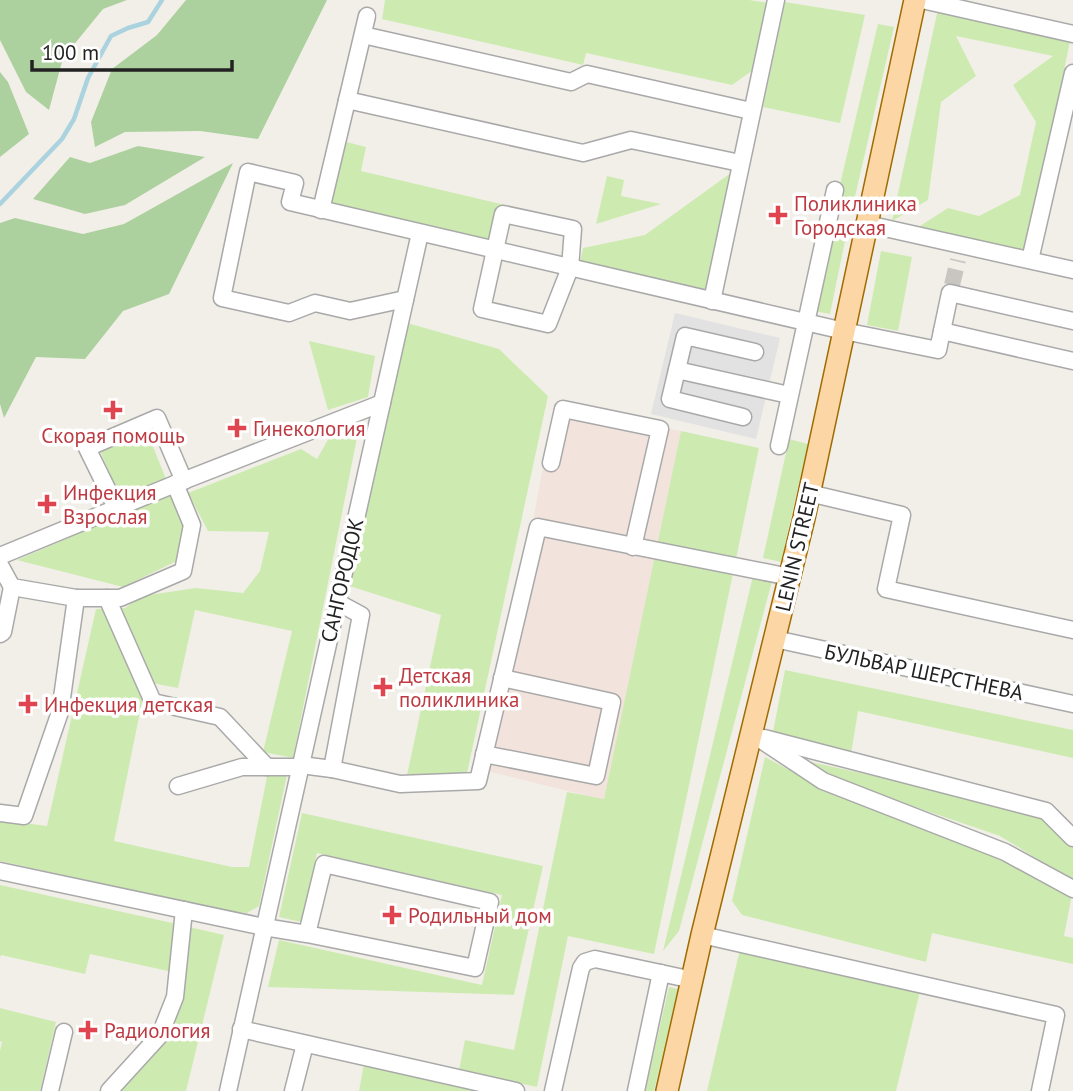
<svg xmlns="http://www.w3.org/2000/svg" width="1073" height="1091" font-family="'PT Sans',sans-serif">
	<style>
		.military { fill: #f3e3dd }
		.grass { fill: #cdebb0 }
		.forest { fill: #add19e }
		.parking { fill: #e2e2e2 }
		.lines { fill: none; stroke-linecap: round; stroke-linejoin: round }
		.stream { stroke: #aad3df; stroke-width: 4.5 }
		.minor-tunnel { stroke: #c8c6c1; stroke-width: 16; stroke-dasharray: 16 8; stroke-linecap: butt }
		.minor-casing { stroke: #a9a9a9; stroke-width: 19 }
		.major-casing { stroke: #a06b00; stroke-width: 24 }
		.minor { stroke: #fff; stroke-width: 16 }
		.major { stroke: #fcd6a4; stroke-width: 21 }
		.health-dot { fill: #e0444e; stroke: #fff; stroke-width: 2.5 }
		.labels { text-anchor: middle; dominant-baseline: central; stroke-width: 7; stroke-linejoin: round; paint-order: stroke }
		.health-label { font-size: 21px; fill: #be3a42; stroke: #fff; text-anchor: start }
		.street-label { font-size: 21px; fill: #222; stroke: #fff }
	</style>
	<rect width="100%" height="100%" fill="#f2efe9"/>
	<polygon class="military" points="554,407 681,431 604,800 487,771"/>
	<g class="grass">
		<polygon points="385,0 749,0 768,3 756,68 732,85 586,53 583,65 382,19"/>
		<polygon points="785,2 865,15 840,123 763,107"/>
		<polygon points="938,9 1070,41 1027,252 917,228 948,208 979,216 1020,195 1036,122 1013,85 1053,56 956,36 976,76 941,102 928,200 892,221"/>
		<polygon points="878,24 894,27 854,201 837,197"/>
		<polygon points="339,140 366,147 361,171 505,205 495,248 323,208"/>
		<polygon points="735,170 710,297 579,267 583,248 645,235"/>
		<polygon points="607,176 624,180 621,196 661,204 596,224"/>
		<polygon points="829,237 845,241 830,314 814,311"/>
		<polygon points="881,251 912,257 898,331 867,325"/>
		<polygon points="400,321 499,349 548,396 466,778 406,780 441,615 343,584"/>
		<polygon points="309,341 375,356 368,397 328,410"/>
		<polygon points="361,418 293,758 263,752 292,631 195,610 178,688 146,682 114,841 232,867 249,867 268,772 287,775 259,906 247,913 223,910 0,861 0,820 47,826 96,609 125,608 142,596 196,588 243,593 260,571 269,532 208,531 188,493 301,449 317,459 338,422"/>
		<polygon points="146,429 168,484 122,503 99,448"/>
		<polygon points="681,431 759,448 654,954 568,936 537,1087 459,1070 465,1040 514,1050 567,792 604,799"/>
		<polygon points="789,439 808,444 781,562 763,558"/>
		<polygon points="183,489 187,556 123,587 17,560"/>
		<polygon points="753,576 772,581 679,931 663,951"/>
		<polygon points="785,670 1073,730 1073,758 858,711 851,754 772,737"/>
		<polygon points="765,757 821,787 1001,855 1072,894 1064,936 1073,938 1073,964 932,933 926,962 742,915 732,901"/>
		<polygon points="811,762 1044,814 1073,844 1073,881 1000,836 842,782"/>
		<polygon points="302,813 543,866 514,995 268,987 279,940 482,985 502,895 317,853 301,922 279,917"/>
		<polygon points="0,885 177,924 173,972 90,954 85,974 1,955 0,958"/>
		<polygon points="189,927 224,935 186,1091 118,1091 166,1037"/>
		<polygon points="741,945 921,987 896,1091 707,1091"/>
		<polygon points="669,987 678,989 654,1091 645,1091"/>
		<polygon points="0,1008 56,1022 40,1091 0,1091 0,1051 2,1042 0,1041"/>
		<polygon points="364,1064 489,1091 359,1091"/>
	</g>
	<g class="forest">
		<polygon points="0,0 127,0 103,9 63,58 49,110 26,92 0,40"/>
		<polygon points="186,0 327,0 258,139 200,131 125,132 95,147 91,122 112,69 157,35"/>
		<polygon points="0,72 8,82 29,134 0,157"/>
		<polygon points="138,146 205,157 125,205 85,214 33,199 70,157 90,163"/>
		<polygon points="233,163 169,294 123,311 85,359 36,357 4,418 0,404 0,223 15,218 83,234 124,224"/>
	</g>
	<polygon class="parking" points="675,313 780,338 756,439 651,414"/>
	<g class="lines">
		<polyline class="stream" points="0,204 62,139 74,119 88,78 111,36 128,28 148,22 162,0"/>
		<polyline class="minor-tunnel" points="952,285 958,260"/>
		<g class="minor-casing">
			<g id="minor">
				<polyline points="922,0 1073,34"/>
				<polyline points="363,35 571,82 587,74 751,111"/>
				<polyline points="347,100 583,153 631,140 740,163"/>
				<polyline points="321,210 367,16"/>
				<polygon points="503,214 573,229 570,268 548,324 482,309"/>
				<polyline points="867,224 1073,270"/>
				<polyline points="1030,260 1073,73"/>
				<polyline points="405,299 350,311 315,303 289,313 222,298 248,172 295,183 290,202 844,331 938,350 942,331 1073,361"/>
				<polyline points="712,301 776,0"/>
				<polyline points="942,331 950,293 1073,321"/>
				<polyline points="677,370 789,395"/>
				<polyline points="743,417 670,399 685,336 755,352"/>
				<polyline points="779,446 835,190"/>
				<polyline points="551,463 563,409 660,429 633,547"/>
				<polyline points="809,493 902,515 886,589 1073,630"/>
				<polyline points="117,509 87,448 157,418 184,481"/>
				<polyline points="0,556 175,484 382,403"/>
				<polyline points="0,565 12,587 76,598 120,598 183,571 192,525 175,484"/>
				<polyline points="107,598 153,702 220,717 267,767"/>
				<polyline points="0,634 3,632 12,587"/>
				<polyline points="775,639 1073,704"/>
				<polyline points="752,734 823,781 1005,852 1073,889"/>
				<polyline points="764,738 1046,811 1073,838"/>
				<polyline points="484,754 596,776 612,702 502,678"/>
				<polyline points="301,765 332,769 361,615 337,602"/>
				<polyline points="332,769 400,784 478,781 538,527 790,577"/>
				<polyline points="178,786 242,767 300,767"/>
				<polyline points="0,813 24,816 60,712 76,598"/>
				<polyline points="0,871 264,927 307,934 475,968 490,902 324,864 307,934"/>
				<polyline points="702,935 1056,1015 1040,1091"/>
				<polyline points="241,1029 516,1091"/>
				<polyline points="50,1091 64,1032"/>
				<polyline points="109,1091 160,1035 175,997 184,910"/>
				<polyline points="228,1091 420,233"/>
				<polyline points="293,1091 305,1044"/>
				<polyline points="553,1091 581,968 585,962 595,959 693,980"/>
				<polyline points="636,1091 661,973"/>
			</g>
		</g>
		<g class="major-casing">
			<polyline id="major" points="667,1091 702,935 804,518 915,0"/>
		</g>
		<use href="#minor" class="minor"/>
		<use href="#major" class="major"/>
	</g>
	<g class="health-dot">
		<path d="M774.5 204.5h7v7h7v7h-7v7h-7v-7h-7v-7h7z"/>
		<path d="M109.5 399.5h7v7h7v7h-7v7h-7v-7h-7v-7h7z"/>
		<path d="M233.5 417.5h7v7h7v7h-7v7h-7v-7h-7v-7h7z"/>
		<path d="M43.5 493.5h7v7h7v7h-7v7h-7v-7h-7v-7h7z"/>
		<path d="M379.5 676.5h7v7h7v7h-7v7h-7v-7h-7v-7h7z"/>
		<path d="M24.5 693.5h7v7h7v7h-7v7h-7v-7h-7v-7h7z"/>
		<path d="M388.5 904.5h7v7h7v7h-7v7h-7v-7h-7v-7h7z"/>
		<path d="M84.5 1019.5h7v7h7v7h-7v7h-7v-7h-7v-7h7z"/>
	</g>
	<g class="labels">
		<g class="health-label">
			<text x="794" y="203">Поликлиника<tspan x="794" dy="24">Городская</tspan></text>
			<text x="253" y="428">Гинекология</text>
			<text x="113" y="435" text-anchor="middle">Скорая помощь</text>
			<text x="63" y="492">Инфекция<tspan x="63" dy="24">Взрослая</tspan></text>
			<text x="399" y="675">Детская<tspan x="399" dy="24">поликлиника</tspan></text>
			<text x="44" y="704">Инфекция детская</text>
			<text x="408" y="915">Родильный дом</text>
			<text x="104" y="1030">Радиология</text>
		</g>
		<g class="street-label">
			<text transform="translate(797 547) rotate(-77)">LENIN STREET</text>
			<text transform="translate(342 580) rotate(-77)">САНГОРОДОК</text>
			<text transform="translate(924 672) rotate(12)">БУЛЬВАР ШЕРСТНЕВА</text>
		</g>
	</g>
	<path d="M32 60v10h200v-10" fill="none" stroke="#222222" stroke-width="3.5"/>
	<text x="42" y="60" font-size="21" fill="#222222" stroke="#ffffff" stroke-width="5" paint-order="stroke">100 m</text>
</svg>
